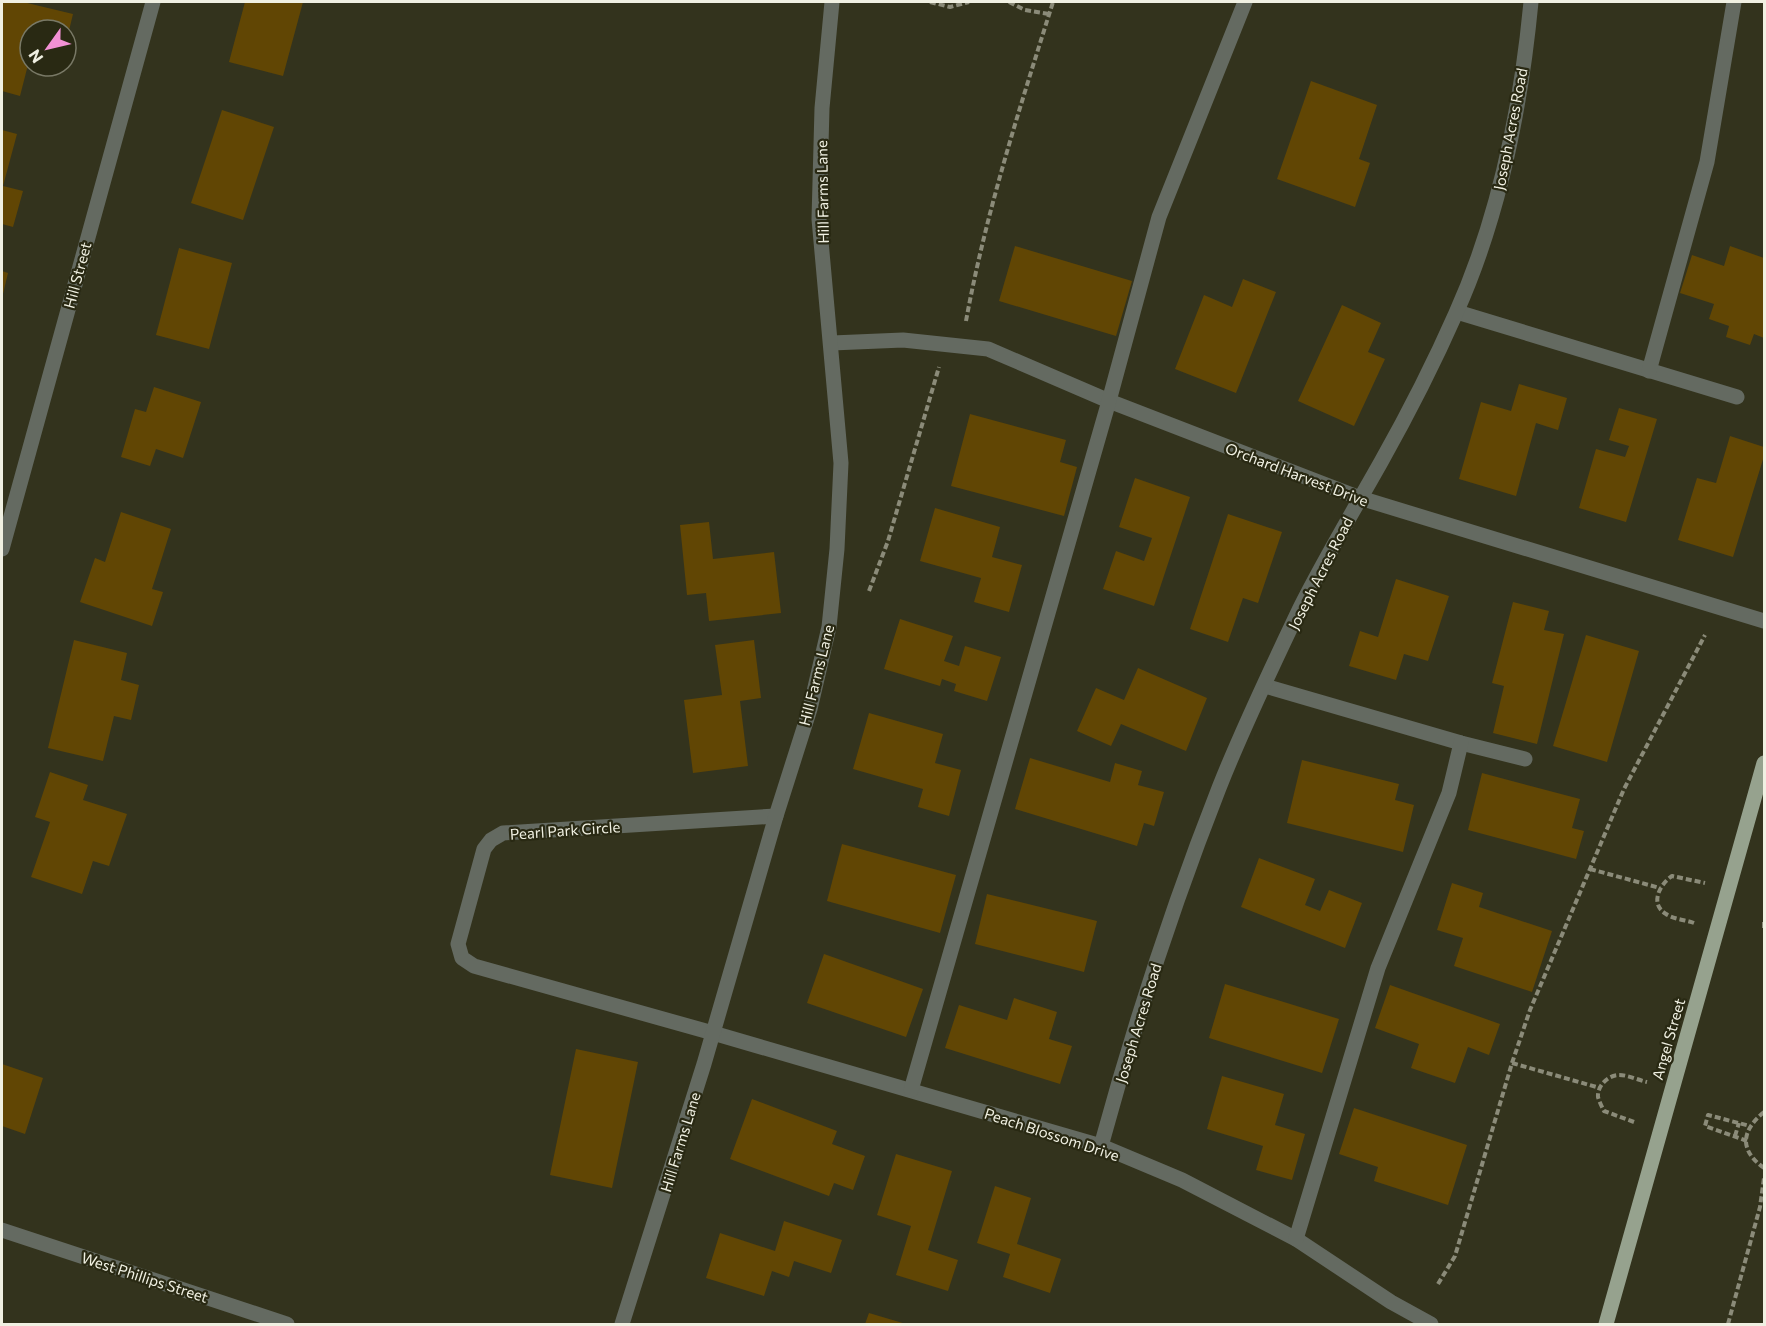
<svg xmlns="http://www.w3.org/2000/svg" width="1766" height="1326" font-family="Commissioner,sans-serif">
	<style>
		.building { fill: #614604 }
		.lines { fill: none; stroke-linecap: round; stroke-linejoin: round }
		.path { stroke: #8b8b79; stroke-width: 4; stroke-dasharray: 6 3; stroke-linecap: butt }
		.minor { stroke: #646a61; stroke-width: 15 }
		.major { stroke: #96a28e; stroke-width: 15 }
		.labels { text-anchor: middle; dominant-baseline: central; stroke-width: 4.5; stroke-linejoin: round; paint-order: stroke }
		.street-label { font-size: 15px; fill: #f0f0e2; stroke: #292913 }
	</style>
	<rect width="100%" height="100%" fill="#33331d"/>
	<g class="building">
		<polygon points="2,2 23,2 73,14 67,39 66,30 30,30 30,57 20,96 2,91"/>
		<polygon points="245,2 303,2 283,76 229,62"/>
		<polygon points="1311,81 1377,105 1359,159 1370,163 1355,207 1277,179"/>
		<polygon points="222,110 274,127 243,220 191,203"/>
		<polygon points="2,130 17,134 3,186 23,191 13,227 2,224"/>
		<polygon points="1015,246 1132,281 1116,336 999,301"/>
		<polygon points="1730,246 1764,258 1764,338 1754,334 1750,345 1726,337 1729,326 1709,319 1714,304 1680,293 1692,255 1724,266"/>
		<polygon points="179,248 232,263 209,349 156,335"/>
		<polygon points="2,271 8,273 2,298"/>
		<polygon points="1243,279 1276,292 1236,393 1175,369 1204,295 1232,307"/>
		<polygon points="1342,305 1381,323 1368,352 1385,359 1354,426 1298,401"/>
		<polygon points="1519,384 1567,398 1558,430 1536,423 1516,496 1459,479 1481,402 1511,411"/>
		<polygon points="154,387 201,402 183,458 156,449 150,466 121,457 135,409 146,412"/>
		<polygon points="1619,408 1657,419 1626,522 1579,508 1596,449 1625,457 1629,446 1609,440"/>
		<polygon points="970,414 1066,440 1060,462 1077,467 1064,516 951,486"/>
		<polygon points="1730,436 1764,447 1764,456 1733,557 1678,540 1697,478 1716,483"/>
		<polygon points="1135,478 1190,497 1154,606 1103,589 1116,551 1144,561 1152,538 1119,527"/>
		<polygon points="935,508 1000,527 992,557 1022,565 1009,612 974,602 981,578 920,561"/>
		<polygon points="121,512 171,529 152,589 163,592 152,626 80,602 95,558 105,562"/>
		<polygon points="1228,514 1282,532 1258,603 1243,598 1228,642 1190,629"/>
		<polygon points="709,522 713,559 774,552 781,613 709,621 706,593 687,595 680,525"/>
		<polygon points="1396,579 1449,596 1428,661 1404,654 1396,680 1349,666 1360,631 1378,637"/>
		<polygon points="1513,602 1549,611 1544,630 1564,634 1537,744 1493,733 1504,686 1492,683"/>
		<polygon points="900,619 953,636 944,661 959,666 965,646 1001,657 987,701 954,691 956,684 942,679 940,686 884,669"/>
		<polygon points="1586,635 1639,651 1607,762 1553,746"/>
		<polygon points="74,640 127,653 121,680 139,685 131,720 114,716 103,761 48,748"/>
		<polygon points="754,640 761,698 740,701 748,766 693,773 684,700 722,695 715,645"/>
		<polygon points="1138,668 1207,698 1186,751 1121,724 1111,746 1077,731 1096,688 1124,700"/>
		<polygon points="869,713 943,734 935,763 961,770 949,816 918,807 923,789 853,769"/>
		<polygon points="1030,758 1110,782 1115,763 1142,771 1138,785 1164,792 1154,826 1144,823 1137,846 1015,809"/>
		<polygon points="1302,760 1399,784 1395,800 1414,805 1403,852 1287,823"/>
		<polygon points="50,772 88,785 83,800 127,814 109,866 93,861 82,894 31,877 50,822 35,817"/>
		<polygon points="1482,773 1580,799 1572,828 1584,831 1576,859 1468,830"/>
		<polygon points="842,844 956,875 940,933 827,901"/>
		<polygon points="1259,858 1315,879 1305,905 1320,911 1329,890 1362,903 1345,948 1241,907"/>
		<polygon points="1452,883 1483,893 1479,907 1552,931 1532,992 1454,966 1463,938 1437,930"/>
		<polygon points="987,894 1097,921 1084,972 975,944"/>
		<polygon points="824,954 923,989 906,1037 807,1003"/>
		<polygon points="1225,984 1339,1019 1322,1073 1209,1038"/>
		<polygon points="1390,985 1500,1024 1489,1055 1468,1047 1455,1083 1411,1068 1419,1044 1375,1028"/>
		<polygon points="1014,998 1057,1012 1049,1039 1072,1046 1060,1084 945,1048 959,1005 1007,1020"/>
		<polygon points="576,1049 638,1062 612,1188 550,1175"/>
		<polygon points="2,1064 43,1078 25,1134 2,1126"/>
		<polygon points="1222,1076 1284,1094 1275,1125 1305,1134 1292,1180 1256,1170 1263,1146 1207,1129"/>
		<polygon points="752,1099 837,1131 832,1144 865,1156 853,1190 834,1183 829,1196 730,1159"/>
		<polygon points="1354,1108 1467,1145 1448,1205 1374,1181 1378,1167 1339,1154"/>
		<polygon points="896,1154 952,1171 928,1250 958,1260 948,1291 896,1275 911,1226 877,1215"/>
		<polygon points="995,1186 1031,1198 1017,1244 1061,1259 1050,1293 1003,1277 1010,1254 977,1243"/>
		<polygon points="784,1221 842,1240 831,1273 794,1261 789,1277 772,1271 764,1296 706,1278 720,1233 775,1251"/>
		<polygon points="869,1313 906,1324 865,1324"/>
	</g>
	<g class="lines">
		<g class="path">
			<polyline points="930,2 950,7 969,2"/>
			<polyline points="1009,2 1025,10 1049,14"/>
			<path d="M966 321C986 212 1020 107 1053 2"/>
			<polyline points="869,591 888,541 939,367"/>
			<polyline points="1590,869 1660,888"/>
			<polyline points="1764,922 1764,928"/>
			<path d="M1694 923C1686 920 1673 919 1666 914 1649 904 1660 884 1672 876L1705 883"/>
			<polyline points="1512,1063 1600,1088"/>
			<path d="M1764 1112C1741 1131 1739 1150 1764 1168"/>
			<path d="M1634 1122 1604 1111C1602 1107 1599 1101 1598 1097 1597 1086 1608 1075 1619 1075 1628 1075 1638 1080 1647 1082"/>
			<polyline points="1735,1136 1739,1123"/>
			<polyline points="1747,1141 1705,1126 1708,1115 1750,1126"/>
			<polyline points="1438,1284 1455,1256 1512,1063 1530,1010 1624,789 1705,635"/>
			<polyline points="1728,1324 1760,1207 1764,1178"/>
		</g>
		<g class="minor">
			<polyline points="1457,312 1737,397"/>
			<polyline points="832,343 903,340 988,349 1109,401 1360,498 1764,621"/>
			<polyline points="1649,371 1707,162 1734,2"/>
			<polyline points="2,549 153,2"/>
			<polyline points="1265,686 1461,743 1525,759"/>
			<polyline points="776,816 503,833 491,840 484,849 458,944 462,958 474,966 713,1033 1101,1146 1182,1180 1296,1239 1391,1302 1431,1324"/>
			<polyline points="911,1090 1109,401 1159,217 1245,2"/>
			<path d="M1101 1146C1134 1025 1173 905 1219 788 1243 727 1272 667 1300 608 1325 558 1354 510 1381 462 1408 414 1434 363 1456 313 1500 215 1521 107 1531 2"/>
			<polyline points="2,1230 287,1324"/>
			<polyline points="1296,1239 1378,968 1449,793 1461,743"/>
			<polyline points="622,1324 704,1064 776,816 810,709 829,627 837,549 841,463 819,219 822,108 832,2"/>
		</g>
		<polyline class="major" points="1606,1324 1764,763"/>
	</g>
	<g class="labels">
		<g class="street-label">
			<text transform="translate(1510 129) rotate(-79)">Joseph Acres Road</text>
			<text transform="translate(822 192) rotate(-91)">Hill Farms Lane</text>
			<text transform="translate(77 275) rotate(-75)">Hill Street</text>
			<text transform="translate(1297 474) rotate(21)">Orchard Harvest Drive</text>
			<text transform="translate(1320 573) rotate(-63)">Joseph Acres Road</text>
			<text transform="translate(816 675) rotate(-76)">Hill Farms Lane</text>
			<text transform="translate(565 830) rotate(-4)">Pearl Park Circle</text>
			<text transform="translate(1138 1023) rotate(-73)">Joseph Acres Road</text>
			<text transform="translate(1668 1039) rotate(-74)">Angel Street</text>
			<text transform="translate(1052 1134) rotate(18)">Peach Blossom Drive</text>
			<text transform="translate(680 1142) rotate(-73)">Hill Farms Lane</text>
			<text transform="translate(145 1277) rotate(18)">West Phillips Street</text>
		</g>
	</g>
	<rect width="1766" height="1326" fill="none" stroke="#f0f0e2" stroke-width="6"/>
	<g transform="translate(48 48) rotate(236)"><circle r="28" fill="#292913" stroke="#797966" stroke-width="1.5"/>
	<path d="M0-4.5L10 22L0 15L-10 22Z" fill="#f391d5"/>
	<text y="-9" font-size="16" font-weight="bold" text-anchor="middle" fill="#f0f0e2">N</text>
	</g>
</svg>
